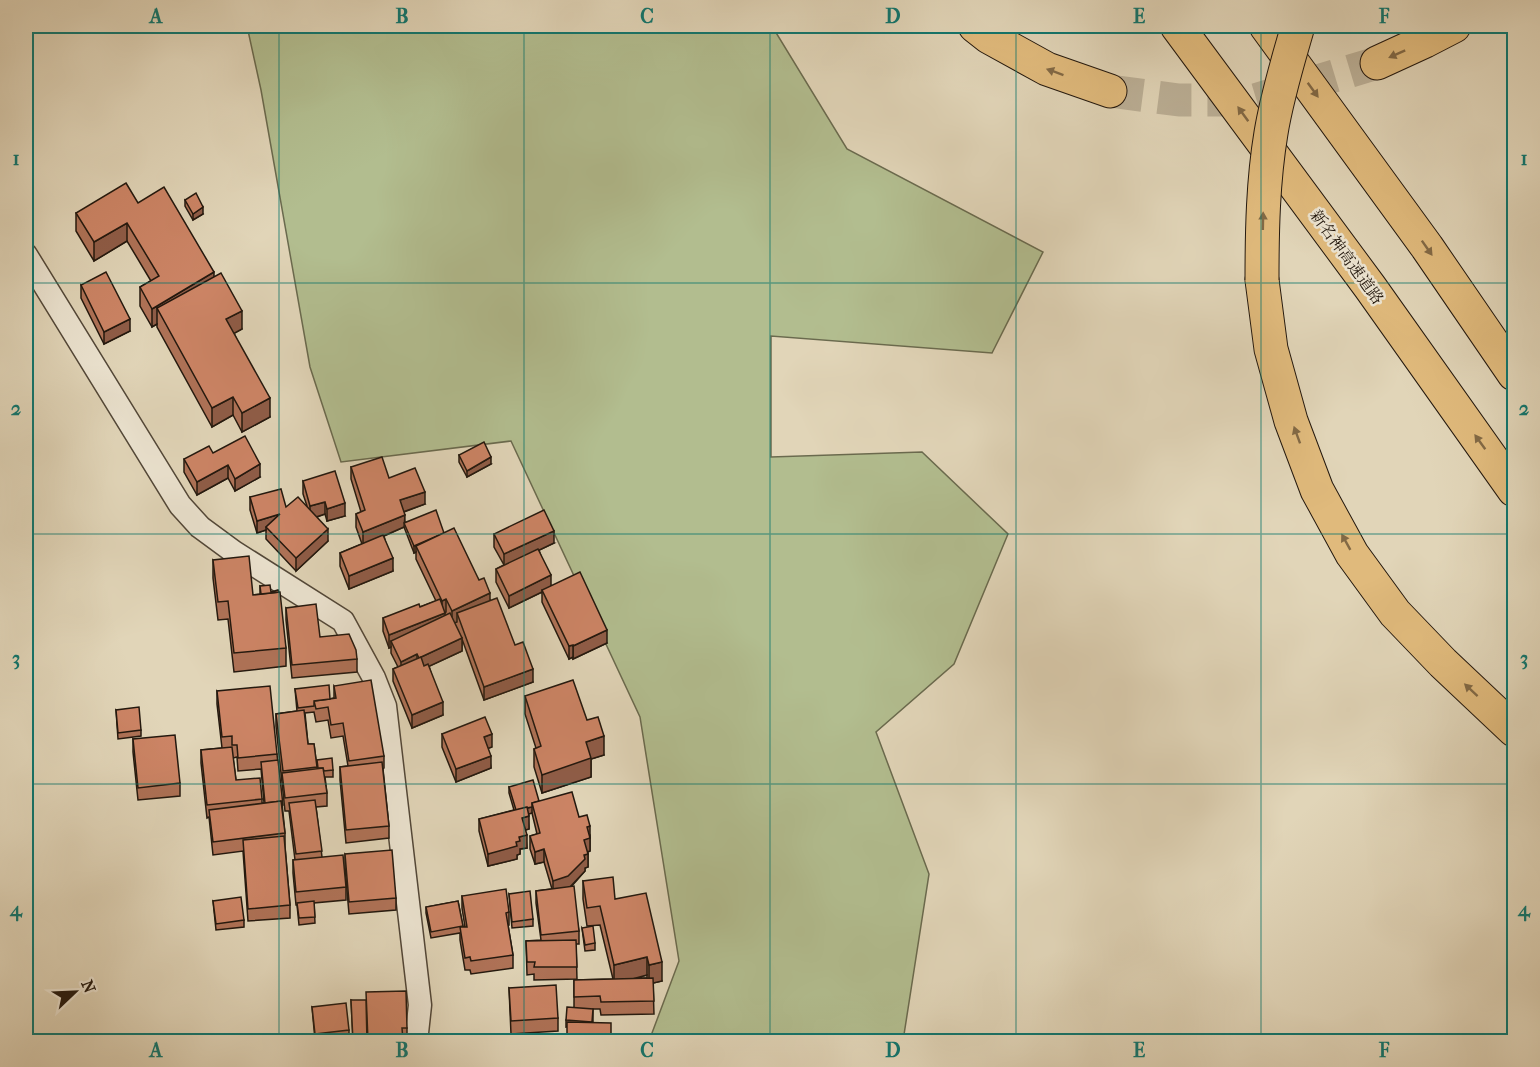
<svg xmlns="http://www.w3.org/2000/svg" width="1540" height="1067" font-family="'IM FELL French Canon','Noto Serif JP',serif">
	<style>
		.green { fill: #b2bd8f; stroke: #6a6a4e; stroke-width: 1.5 }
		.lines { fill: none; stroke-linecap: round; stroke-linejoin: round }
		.motorway-tunnel { stroke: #bbaf96; stroke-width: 33; stroke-dasharray: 33 16; stroke-linecap: butt }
		.minor-casing { stroke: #524738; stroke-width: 25 }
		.motorway-casing { stroke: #23180e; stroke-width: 35 }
		.minor { stroke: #ece4d1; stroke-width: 22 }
		.motorway { stroke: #e0ba7c; stroke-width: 33 }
		.motorway-bridge-casing { stroke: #23180e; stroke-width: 35; stroke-linecap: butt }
		.motorway-bridge { stroke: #e0ba7c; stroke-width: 33 }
		.wall { fill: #af7257; stroke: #23180e; stroke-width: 1.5; fill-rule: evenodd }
		.shaded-wall { fill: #8f5c47; stroke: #23180e; stroke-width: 1.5 }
		.building { fill: #cc8465; stroke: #23180e; stroke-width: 1.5 }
		.oneway { fill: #826945 }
		.grid { fill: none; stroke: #0f766e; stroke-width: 1.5; stroke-opacity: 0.55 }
		.labels { text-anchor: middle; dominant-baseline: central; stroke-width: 5; stroke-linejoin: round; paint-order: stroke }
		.street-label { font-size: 16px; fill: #23180e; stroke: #ece4d1 }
		.neatline { fill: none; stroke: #0f766e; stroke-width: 2 }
		.grid-label { font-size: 20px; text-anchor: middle; font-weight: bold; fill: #0f766e }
	</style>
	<rect width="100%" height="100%" fill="#e1d5b8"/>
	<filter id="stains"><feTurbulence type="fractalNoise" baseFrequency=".00333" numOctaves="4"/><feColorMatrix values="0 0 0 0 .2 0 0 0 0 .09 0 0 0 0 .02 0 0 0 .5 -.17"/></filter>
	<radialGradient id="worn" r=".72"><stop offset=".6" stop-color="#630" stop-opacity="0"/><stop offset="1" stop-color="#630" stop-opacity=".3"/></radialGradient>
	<polygon class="green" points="247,26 772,26 847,149 1043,252 992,353 771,336 771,457 922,452 1008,534 954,664 876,732 929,874 903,1041 649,1041 679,961 640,717 511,441 341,462 310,367 261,90"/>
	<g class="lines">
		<polyline class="motorway-tunnel" points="1110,91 1179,100 1255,100 1377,63"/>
		<g class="minor-casing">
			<polyline id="minor" points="26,255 180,505 200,527 234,552 343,621 374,678 385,706 420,1005 416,1042"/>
		</g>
		<g class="motorway-casing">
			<g id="motorway">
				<polyline points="975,26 989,37 1047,69 1110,91"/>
				<polyline points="1177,26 1370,287 1514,490"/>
				<polyline points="1266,26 1427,247 1514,374"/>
				<polyline points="1377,63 1425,41 1454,26"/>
				<polyline points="1262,280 1271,349 1291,421 1317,490 1352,554 1395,613 1443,663 1514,730"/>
			</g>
		</g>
		<use href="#minor" class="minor"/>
		<use href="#motorway" class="motorway"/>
		<g class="motorway-bridge-casing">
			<path id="motorway-bridge" d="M1262 280C1262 230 1263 181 1271 133 1277 96 1288 61 1298 26"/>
		</g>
		<use href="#motorway-bridge" class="motorway-bridge"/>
	</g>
	<g class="wall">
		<polygon points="185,200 203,214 193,220 185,206"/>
		<polygon points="138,203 214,277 242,329 234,333 270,417 242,432 233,415 212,427 157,327 157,324 152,327 140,306 140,287 151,281 127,241 94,261 76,231 76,213"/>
		<polygon points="81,285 130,331 104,344 81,298"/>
		<polygon points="213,453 260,477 235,491 228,478 197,495 184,472 184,459"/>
		<polygon points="459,455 491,464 467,477 459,462"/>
		<polygon points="351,467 389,478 425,504 404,512 405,522 444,533 479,580 515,645 533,682 484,700 462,639 462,651 429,666 443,715 412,728 393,681 393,669 398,667 391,653 391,647 389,648 383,631 383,618 420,607 436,601 416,559 416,552 414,553 404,527 384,536 393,571 349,589 340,566 340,553 362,544 356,527 356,514 361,512 351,479"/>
		<polygon points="303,481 345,516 327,521 325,514 317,517 328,541 296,571 266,539 266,530 257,533 250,510 250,497 286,507 307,506 303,494"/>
		<polygon points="494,534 554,543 539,550 551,586 607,643 573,659 573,657 569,659 542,602 542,592 509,608 496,582 496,569 504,565 494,547"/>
		<polygon points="213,560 253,595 260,594 260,586 271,592 286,648 286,666 234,672 228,619 218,620 213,578"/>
		<polygon points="286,608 320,637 357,659 357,672 292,678 286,620"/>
		<polygon points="334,686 384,756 384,768 383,769 389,826 389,838 346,843 340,780 340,767 348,766 343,736 331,738 328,720 316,722 314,712 305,713 308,744 314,744 317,768 317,760 333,770 333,777 325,777 327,793 327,806 316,807 322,857 346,887 346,900 314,903 315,923 299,925 297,905 296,905 293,873 293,860 295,860 289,811 285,811 276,726 276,714 297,711 295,689 330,699 334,698"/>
		<path d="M217 691 277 754 285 833V846L290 905V918L248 921 243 851 213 855 209 817 207 818 201 763V750L222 748 217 704ZM237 757 238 771 261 769 264 803H262V799L236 780 233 758Z"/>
		<polygon points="525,696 587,720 604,755 591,759 591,777 542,793 534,767 534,749 536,748 525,714"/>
		<polygon points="116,710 141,730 141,736 118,739"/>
		<polygon points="442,734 492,747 488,748 491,768 456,782 442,747"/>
		<polygon points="133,739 180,783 180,796 138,800 133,752"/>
		<polygon points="509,787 539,801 579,817 590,835 590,851 588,852 588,867 585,868 585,871 571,887 579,931 579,944 576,944 577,979 534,980 534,974 527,975 526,941 541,940 536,903 536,891 552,889 544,862 535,864 530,849 530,836 537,834 532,813 528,814 529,829 525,830 527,848 520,849 520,854 517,855 517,859 488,866 479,831 479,819 514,810 509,793"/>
		<polygon points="345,854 396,898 396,910 349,914 345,867"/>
		<path d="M583 881 615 899 662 981 653 983 654 1014 601 1015 600 1009H593V1022L566 1027V1020L574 1007V980L613 979 600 925 587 926 583 899ZM647 975V978H636Z"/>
		<polygon points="509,894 533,919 533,926 512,928"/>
		<polygon points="462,896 509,912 509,925 508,925 513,955 513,968 471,974 470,970 465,970 460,940 460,933 431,938 426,913 426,907 458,901 463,927 465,927 462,908"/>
		<polygon points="213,901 244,920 244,927 216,930"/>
		<polygon points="582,928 595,943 595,950 585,951"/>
		<polygon points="509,988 558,1018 558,1031 511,1034"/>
		<polygon points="351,1000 407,1028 407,1041 368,1041 367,1029 367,1041 353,1041"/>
		<polygon points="312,1007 349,1030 349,1036 315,1040"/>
	</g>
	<g class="shaded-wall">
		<polygon points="203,207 203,214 193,220 193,214"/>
		<polygon points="127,223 127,241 94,261 94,242"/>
		<polygon points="214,272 214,290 157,308 157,324 152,327 152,309"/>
		<polygon points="242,311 242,329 226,338 226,319"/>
		<polygon points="130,319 130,331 104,344 104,332"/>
		<polygon points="233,397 233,415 212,427 212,408"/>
		<polygon points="270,398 270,417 242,432 242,413"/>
		<polygon points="491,457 491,464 467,477 467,471"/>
		<polygon points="260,464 260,477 235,491 235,479"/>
		<polygon points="228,465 228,478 197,495 197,482"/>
		<polygon points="425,492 425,504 400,513 400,500"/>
		<polygon points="325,502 325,514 310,519 310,506"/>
		<polygon points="345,503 345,516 327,521 327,509"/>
		<polygon points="280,514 266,527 266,530 257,533 257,521"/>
		<polygon points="405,515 404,527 363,545 363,532"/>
		<polygon points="328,529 328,541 296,571 296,558"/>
		<polygon points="554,531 554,543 504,567 504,554"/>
		<polygon points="445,534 416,546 416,552 414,553 414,546"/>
		<polygon points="393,558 393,571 349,589 349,576"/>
		<polygon points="551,575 551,588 542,590 542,592 509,608 509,596"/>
		<polygon points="490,593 490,606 457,613 457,622 452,624 452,611"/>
		<polygon points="446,599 446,612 442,614 442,601"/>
		<polygon points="445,613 445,626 391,641 391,647 389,648 389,635"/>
		<polygon points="607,630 607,643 573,659 573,646"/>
		<polygon points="462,638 462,651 419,671 419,658"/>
		<polygon points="573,645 573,657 569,659 569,646"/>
		<polygon points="417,654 417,667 401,675 401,662"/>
		<polygon points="533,669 533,682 484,700 484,687"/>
		<polygon points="443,702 443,715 412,728 412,715"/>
		<polygon points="492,734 492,747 484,750 484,737"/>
		<polygon points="604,736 604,755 591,759 591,777 542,793 542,775 586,742"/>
		<polygon points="491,756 491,768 456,782 456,769"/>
		<polygon points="532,807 532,813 516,818 516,811"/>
		<polygon points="529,816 529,829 522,831 522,818"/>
		<polygon points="590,826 590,851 584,853 584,840 587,827"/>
		<polygon points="527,835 527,848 520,849 520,854 517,855 517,859 488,866 488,854 516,842 519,837"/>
		<polygon points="544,849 544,862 535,864 535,852"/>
		<polygon points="588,854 588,867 585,868 585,871 568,889 553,894 553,881 584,855"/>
		<polygon points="647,957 647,975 614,984 614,965"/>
		<polygon points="662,962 662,981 649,984 649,965"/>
	</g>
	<g class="building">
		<polygon points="126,183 138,203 164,187 214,272 152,309 140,287 159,276 127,223 94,242 76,213"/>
		<polygon points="196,193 203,207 193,214 185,200"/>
		<polygon points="106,272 130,319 104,332 81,285"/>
		<polygon points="221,273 242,311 226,319 270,398 242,413 233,397 212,408 157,308"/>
		<polygon points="245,436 260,464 235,479 228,465 197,482 184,459 209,446 213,453"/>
		<polygon points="484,442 491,457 467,471 459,455"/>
		<polygon points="382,457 389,478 415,468 425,492 400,500 405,515 363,532 356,514 365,510 351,467"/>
		<polygon points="335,471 345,503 327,509 325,502 310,506 303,481"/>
		<polygon points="281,489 286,507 298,497 328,529 296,558 266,527 280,514 257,521 250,497"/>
		<polygon points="436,510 444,533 414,546 404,523"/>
		<polygon points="544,510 554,531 504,554 494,534"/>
		<polygon points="454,528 479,580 484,578 490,593 452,611 446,599 442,601 416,546"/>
		<polygon points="383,535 393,558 349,576 340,553"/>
		<polygon points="538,549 551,575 509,596 496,569"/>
		<polygon points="249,556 253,595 280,592 286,648 234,653 228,601 218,602 213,560"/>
		<polygon points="580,572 607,630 573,646 573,645 569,646 542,590"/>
		<polygon points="270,585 271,592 278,590 279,592 261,594 260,586"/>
		<polygon points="497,598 515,645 523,642 533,669 484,687 457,613"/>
		<polygon points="440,599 445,613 389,635 383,618 419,604 420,607"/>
		<polygon points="316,604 320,637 349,634 356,650 357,659 292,665 286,608"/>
		<polygon points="450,613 462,638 419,658 417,654 401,662 391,641"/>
		<polygon points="421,657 424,666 428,664 443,702 412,715 393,669"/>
		<polygon points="371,680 384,756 349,761 343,723 331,725 328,707 316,709 314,701 336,698 334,686"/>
		<polygon points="573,680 587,720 598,717 604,736 586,742 591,758 542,775 534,749 541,746 525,696"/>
		<polygon points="329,685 330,699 314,701 314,706 298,708 295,689"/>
		<polygon points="270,686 277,754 238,758 237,745 232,745 232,736 222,737 217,691"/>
		<polygon points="139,707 141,730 118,733 116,710"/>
		<polygon points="304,710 308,744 314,744 317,767 283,771 276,714"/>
		<polygon points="485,717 492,734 484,737 491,756 456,769 442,734"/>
		<polygon points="175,735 180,783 138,788 133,739"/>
		<polygon points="232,747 236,780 260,778 262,799 207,805 201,750"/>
		<polygon points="332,758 333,770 324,771 323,768 318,768 317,760"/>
		<polygon points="278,760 283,805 282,805 281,801 265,803 261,762"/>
		<polygon points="382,762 389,826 346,830 340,767"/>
		<polygon points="323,768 327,793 285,798 282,773"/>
		<polygon points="533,780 539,801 532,803 532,807 516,810 509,787"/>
		<polygon points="572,792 579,817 587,815 590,826 587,827 590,838 584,840 588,854 584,855 585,859 568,876 553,881 544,849 535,852 530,836 540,833 532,803"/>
		<polygon points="315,800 322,851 296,854 289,803"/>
		<polygon points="281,801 285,833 213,842 209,810"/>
		<polygon points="527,807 529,816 522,818 527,835 519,837 520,841 516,842 517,846 488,854 479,819"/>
		<polygon points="284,836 290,905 248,909 243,840"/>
		<polygon points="392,850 396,898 349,902 345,854"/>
		<polygon points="343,855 346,887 296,892 293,860"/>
		<polygon points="613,877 615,899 646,893 662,962 649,965 647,957 614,965 600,906 587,908 583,881"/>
		<polygon points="574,886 579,931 541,935 536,891"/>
		<polygon points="506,889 509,912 506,913 513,955 471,961 470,957 465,958 460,927 467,927 462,896"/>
		<polygon points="530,891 533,919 512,922 509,894"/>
		<polygon points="241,897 244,920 216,924 213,901"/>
		<polygon points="314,901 315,917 299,918 297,903"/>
		<polygon points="458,901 463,926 431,932 426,907"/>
		<polygon points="593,926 595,943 585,945 582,928"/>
		<polygon points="576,940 577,967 534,967 535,962 527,962 526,941"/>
		<polygon points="653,978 654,1001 601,1002 600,996 574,997 574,980"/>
		<polygon points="556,985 558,1018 511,1021 509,988"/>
		<polygon points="406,991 407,1028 402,1028 403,1041 368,1041 366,992"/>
		<polygon points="351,1000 366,1000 367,1041 353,1041"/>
		<polygon points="346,1003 349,1030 315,1034 312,1007"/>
		<polygon points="567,1007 593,1009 592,1022 566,1020"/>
		<polygon points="567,1022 611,1023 611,1041 567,1041"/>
	</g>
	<defs><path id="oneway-solid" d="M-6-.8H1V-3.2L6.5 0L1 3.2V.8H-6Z" transform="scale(1.5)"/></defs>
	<g class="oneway">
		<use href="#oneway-solid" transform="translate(1397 54) rotate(156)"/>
		<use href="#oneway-solid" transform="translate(1055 72) rotate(-160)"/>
		<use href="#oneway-solid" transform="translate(1313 90) rotate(54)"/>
		<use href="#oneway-solid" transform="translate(1243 114) rotate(-126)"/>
		<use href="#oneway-solid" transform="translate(1263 221) rotate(-89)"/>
		<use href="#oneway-solid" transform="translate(1427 248) rotate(55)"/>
		<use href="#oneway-solid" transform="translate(1297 435) rotate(-110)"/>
		<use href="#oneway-solid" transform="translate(1480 442) rotate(-126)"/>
		<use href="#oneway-solid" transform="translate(1346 542) rotate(-119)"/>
		<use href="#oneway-solid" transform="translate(1471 690) rotate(-137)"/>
	</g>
	<path class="grid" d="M279 26V1042M524 26V1042M770 26V1042M1016 26V1042M1261 26V1042M26 283H1514M26 534H1514M26 784H1514"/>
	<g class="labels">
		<g class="street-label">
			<text transform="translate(1347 257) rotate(54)">新名神高速道路</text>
		</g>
	</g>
	<rect width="1540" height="1067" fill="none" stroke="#e1d5b8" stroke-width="66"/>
	<g transform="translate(75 992) rotate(67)" stroke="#ece4d1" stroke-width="4.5" paint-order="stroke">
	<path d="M0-4.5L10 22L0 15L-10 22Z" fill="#23180e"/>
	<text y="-9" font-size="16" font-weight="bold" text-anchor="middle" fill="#23180e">N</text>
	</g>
	<rect x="33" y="33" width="1474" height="1001" class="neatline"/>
	<g class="grid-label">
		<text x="156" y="23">A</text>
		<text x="402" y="23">B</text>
		<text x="647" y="23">C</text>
		<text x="893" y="23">D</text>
		<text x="1139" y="23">E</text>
		<text x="1384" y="23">F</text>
		<text x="16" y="165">1</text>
		<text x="1524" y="165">1</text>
		<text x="16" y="415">2</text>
		<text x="1524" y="415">2</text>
		<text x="16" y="665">3</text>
		<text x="1524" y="665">3</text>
		<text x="16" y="916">4</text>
		<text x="1524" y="916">4</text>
		<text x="156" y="1057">A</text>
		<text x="402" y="1057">B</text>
		<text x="647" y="1057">C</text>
		<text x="893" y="1057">D</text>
		<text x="1139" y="1057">E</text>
		<text x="1384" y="1057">F</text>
	</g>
	<rect width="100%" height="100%" filter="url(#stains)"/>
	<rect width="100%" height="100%" fill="url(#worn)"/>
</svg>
